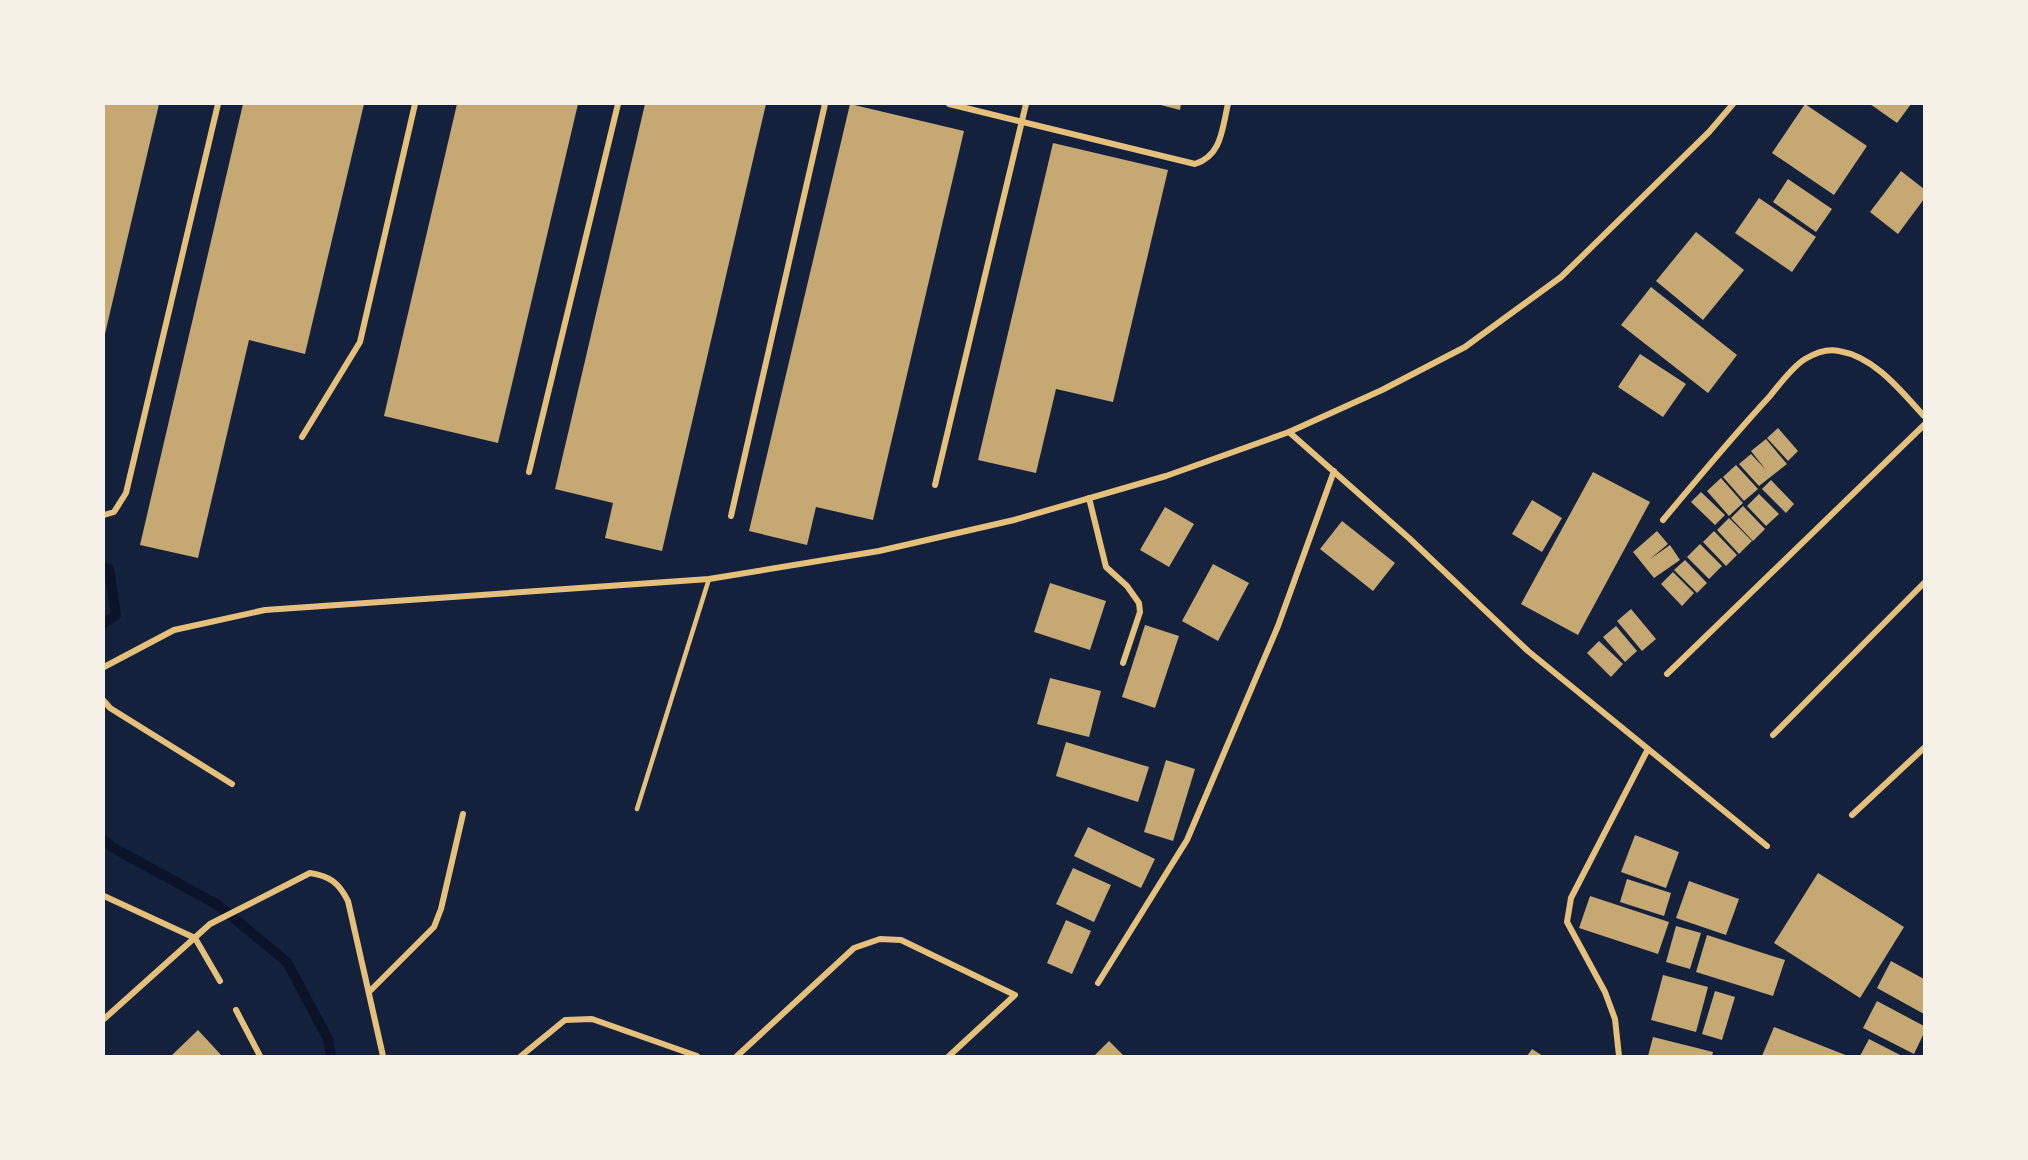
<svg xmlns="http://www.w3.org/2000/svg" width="2028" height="1160" font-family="Lato,sans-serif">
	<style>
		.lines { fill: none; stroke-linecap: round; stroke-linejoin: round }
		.stream { stroke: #0b132b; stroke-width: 10 }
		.building { fill: #c6a872 }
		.service { stroke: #e5c07b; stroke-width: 4.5 }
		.minor { stroke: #e5c07b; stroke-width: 6 }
	</style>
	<rect width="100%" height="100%" fill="#14213d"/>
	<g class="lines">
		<g class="stream">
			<polyline points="104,567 109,569 116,615 104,623"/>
			<polyline points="104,840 112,847 218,905 287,962 328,1039 331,1056"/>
		</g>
	</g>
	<g class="building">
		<polygon points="104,104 159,104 104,338"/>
		<polygon points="243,104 364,104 305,354 249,340 198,558 140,545"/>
		<polygon points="457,104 578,104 498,443 384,416"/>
		<polygon points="645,104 766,104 662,551 605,538 613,503 555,489"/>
		<polygon points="850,104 964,131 873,520 816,507 807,545 749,531"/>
		<polygon points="1157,104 1181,104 1180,110"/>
		<polygon points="1805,104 1867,146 1834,195 1772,153"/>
		<polygon points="1870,104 1911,104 1897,123"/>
		<polygon points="1053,143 1168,170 1113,402 1056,389 1036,473 978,460"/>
		<polygon points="1901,171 1924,189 1924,199 1898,234 1870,212"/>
		<polygon points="1788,179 1832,209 1816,232 1773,202"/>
		<polygon points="1759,198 1816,237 1792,272 1735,233"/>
		<polygon points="1696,232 1744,270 1703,320 1656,281"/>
		<polygon points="1651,287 1737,355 1708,393 1621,325"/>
		<polygon points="1640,354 1686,384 1663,417 1618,387"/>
		<polygon points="1778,428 1798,451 1788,461 1767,438"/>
		<polygon points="1766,439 1787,464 1759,486 1739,464 1751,454 1766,470 1751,451"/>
		<polygon points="1736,465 1758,489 1744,501 1723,477"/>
		<polygon points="1593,472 1650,502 1578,635 1521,604"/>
		<polygon points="1721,478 1743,503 1729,516 1707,491"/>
		<polygon points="1771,480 1794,504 1786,513 1762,489"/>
		<polygon points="1701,492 1725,515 1715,525 1691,502"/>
		<polygon points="1759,494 1779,514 1766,526 1747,506"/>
		<polygon points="1532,500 1562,518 1542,552 1512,534"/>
		<polygon points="1743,506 1765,529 1753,541 1731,518"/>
		<polygon points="1165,507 1194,524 1169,567 1140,550"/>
		<polygon points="1729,518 1752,541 1739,554 1717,530"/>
		<polygon points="1342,521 1395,563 1373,591 1320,549"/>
		<polygon points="1657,531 1668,544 1650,559 1670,545 1680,560 1654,578 1633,552"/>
		<polygon points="1714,531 1737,555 1726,566 1703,542"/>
		<polygon points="1700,544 1722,566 1709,579 1687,557"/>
		<polygon points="1685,560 1707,583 1697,593 1674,570"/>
		<polygon points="1213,564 1249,583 1218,641 1182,621"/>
		<polygon points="1673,572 1694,593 1682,606 1661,584"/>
		<polygon points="1050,583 1106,601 1090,650 1034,632"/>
		<polygon points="1631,609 1656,639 1642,651 1617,621"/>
		<polygon points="1145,625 1179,636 1155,708 1122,697"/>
		<polygon points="1616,626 1637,651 1625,662 1603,637"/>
		<polygon points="1599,641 1623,664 1611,677 1587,653"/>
		<polygon points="1050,678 1101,691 1089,737 1037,724"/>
		<polygon points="1066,742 1149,767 1138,802 1056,776"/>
		<polygon points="1166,760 1195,769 1173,841 1144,832"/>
		<polygon points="1088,827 1155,859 1141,888 1074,856"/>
		<polygon points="1635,835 1679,852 1666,888 1621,872"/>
		<polygon points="1073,868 1111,885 1094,922 1056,904"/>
		<polygon points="1818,873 1904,927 1860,998 1774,943"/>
		<polygon points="1627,879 1671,893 1664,916 1620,902"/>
		<polygon points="1689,881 1739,899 1726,935 1676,918"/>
		<polygon points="1590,896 1669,922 1658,954 1579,928"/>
		<polygon points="1066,920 1091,931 1072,974 1047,963"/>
		<polygon points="1676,926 1701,933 1690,969 1666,962"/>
		<polygon points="1707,935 1785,960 1773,996 1696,972"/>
		<polygon points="1891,961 1924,979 1924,1014 1877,988"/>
		<polygon points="1663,975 1708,987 1696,1032 1651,1020"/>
		<polygon points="1715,991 1735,997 1722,1040 1702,1034"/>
		<polygon points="1877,1001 1924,1026 1924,1033 1914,1054 1863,1028"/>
		<polygon points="1774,1027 1848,1056 1762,1056"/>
		<polygon points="198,1030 222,1056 171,1056"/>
		<polygon points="1653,1037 1713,1052 1712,1056 1648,1056"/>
		<polygon points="1869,1039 1902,1056 1860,1056"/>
		<polygon points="1109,1041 1124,1056 1094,1056"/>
		<polygon points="1532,1049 1543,1056 1527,1056"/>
	</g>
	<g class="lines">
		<polyline class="service" points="637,809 709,579"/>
		<g class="minor">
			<path d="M949 104 1195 164C1222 155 1222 129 1228 104"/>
			<polyline points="1289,432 1410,539 1528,651 1767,846"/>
			<polyline points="302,437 360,342 415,104"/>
			<polyline points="529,472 618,104"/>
			<polyline points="935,485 1026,104"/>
			<polyline points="1089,498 1106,567 1127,586 1139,603 1140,612 1123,663"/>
			<polyline points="104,515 114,512 126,493 218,104"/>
			<polyline points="731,516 825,104"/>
			<path d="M1663 520C1698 478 1733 436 1770 396 1780 384 1792 367 1805 359 1815 353 1826 348 1839 351 1875 357 1901 391 1924 416"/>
			<polyline points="104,667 174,630 265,610 709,579 879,551 1014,520 1166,476 1289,432 1382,390 1465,347 1561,277 1709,132 1733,104"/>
			<polyline points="1667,674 1924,425"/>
			<polyline points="104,701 110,708 232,784"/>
			<polyline points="1773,735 1924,583"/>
			<polyline points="1852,815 1924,748"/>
			<polyline points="104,896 195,938 220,981"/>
			<polyline points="1098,983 1187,840 1278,626 1334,471"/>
			<polyline points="369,992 434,927 441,909 463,814"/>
			<polyline points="236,1010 260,1056"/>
			<path d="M104 1019 210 924 310 873C330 876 339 883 348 901L383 1056"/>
			<polyline points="521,1056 565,1020 592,1019 697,1056"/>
			<polyline points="737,1056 854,948 880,939 901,940 1015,995 949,1056"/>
			<polyline points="1619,1056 1615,1019 1605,992 1567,922 1571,898 1648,749"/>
		</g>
	</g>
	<rect width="2028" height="1160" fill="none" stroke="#f6f1e7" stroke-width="210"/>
</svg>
